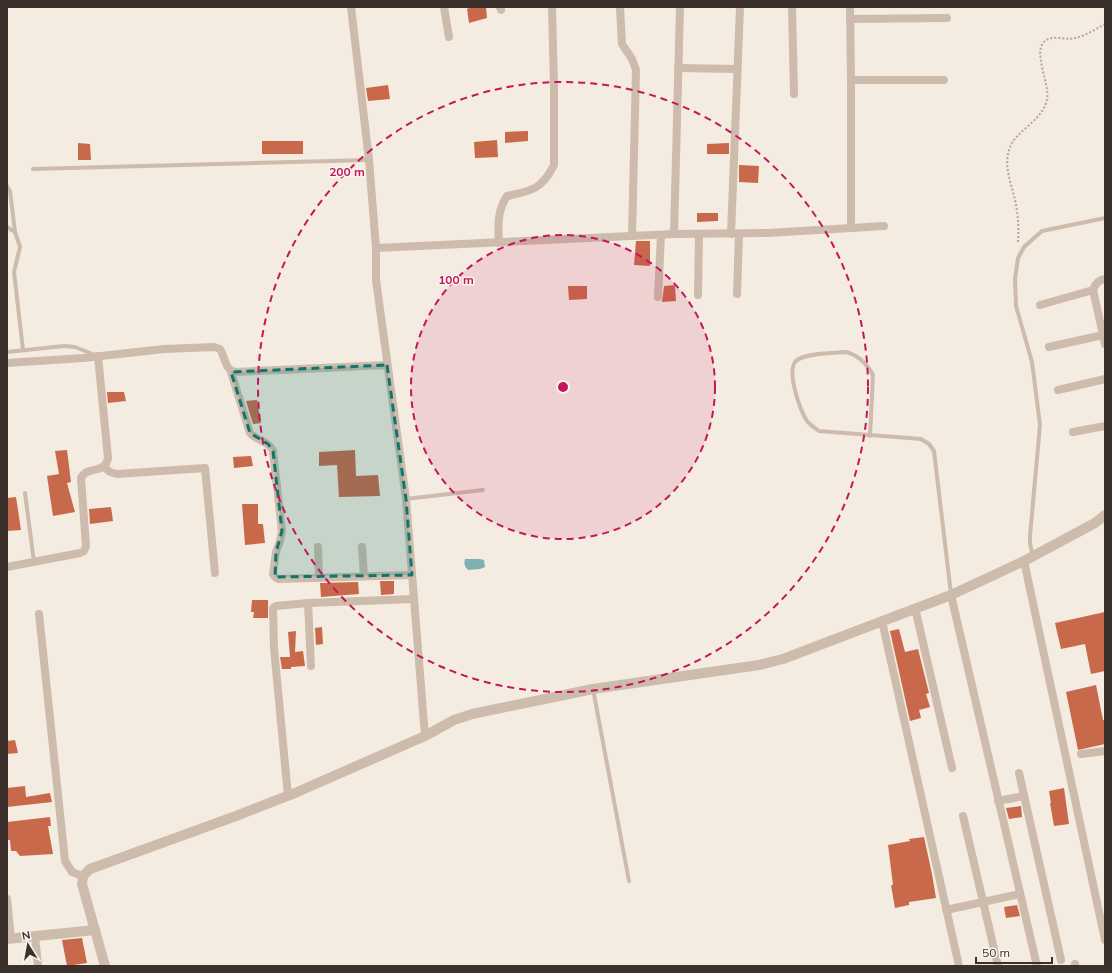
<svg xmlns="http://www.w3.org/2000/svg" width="1112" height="973" font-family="Mulish,sans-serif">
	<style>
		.water { fill: #7fb0b2 }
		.building { fill: #c8694b }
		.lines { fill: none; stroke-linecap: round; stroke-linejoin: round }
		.path { stroke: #b9a596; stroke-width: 2; stroke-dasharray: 2 2; stroke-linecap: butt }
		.service { stroke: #cdbbac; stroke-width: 4 }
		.minor { stroke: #cdbbac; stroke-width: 8 }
		.tertiary { stroke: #cdbbac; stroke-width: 10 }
		.marked { fill: #0f766e; fill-opacity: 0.2; stroke: #0f766e; stroke-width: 3; stroke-dasharray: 8 5; stroke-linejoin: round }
		.ring { fill: none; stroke: #c2185b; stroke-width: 2; stroke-dasharray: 7 5 }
		.centre { fill: #c2185b; stroke: #fbf5ee; stroke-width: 2 }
		.ring-label { font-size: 12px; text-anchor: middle; font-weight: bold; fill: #c2185b; stroke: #fbf5ee; stroke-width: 3; stroke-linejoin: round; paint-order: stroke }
	</style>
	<rect width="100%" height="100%" fill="#f4ebe1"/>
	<path class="water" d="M465 559H480L484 560 485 567 480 569 468 570C464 566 464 564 465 559Z"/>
	<g class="building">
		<polygon points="471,7 486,7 487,18 469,23 467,9"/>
		<polygon points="388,85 390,99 368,101 366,88"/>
		<polygon points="528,131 528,141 505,143 505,132"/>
		<polygon points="497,140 498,157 475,158 474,142"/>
		<rect x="262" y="141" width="41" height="13"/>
		<polygon points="78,143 90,144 91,160 78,160"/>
		<polygon points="729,143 729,154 707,154 707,144"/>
		<polygon points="739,165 759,166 758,183 739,182"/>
		<polygon points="697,213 718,213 718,221 697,222"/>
		<polygon points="636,241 650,241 650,266 634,265"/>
		<polygon points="675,285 676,301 662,302 664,286"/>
		<polygon points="568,286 587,286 587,299 569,300"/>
		<polygon points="107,392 124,392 126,401 108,403"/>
		<polygon points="257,400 261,423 253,424 246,401"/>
		<polygon points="67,450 71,482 67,483 75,512 53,516 47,476 59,474 55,451"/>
		<polygon points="355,450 356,476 378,475 380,496 339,497 337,465 319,466 319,452"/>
		<polygon points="251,456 253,466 234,468 233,457"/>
		<polygon points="16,497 21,530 7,531 7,498"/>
		<polygon points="242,504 258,504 258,524 263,524 265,543 245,545"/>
		<polygon points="111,507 113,521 90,524 89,509"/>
		<polygon points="380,581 394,581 394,594 381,595"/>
		<polygon points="358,582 359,594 321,597 320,583"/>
		<polygon points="252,600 268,600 268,618 253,618 254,612 251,612"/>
		<polygon points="1105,612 1105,671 1091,674 1085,644 1061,649 1055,623"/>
		<polygon points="322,627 323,644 316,645 315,628"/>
		<polygon points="899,629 905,652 918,649 929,693 926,694 930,707 919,710 921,718 910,721 890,631"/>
		<polygon points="296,631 295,652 303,651 305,666 291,667 291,669 282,669 280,657 290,657 288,632"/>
		<polygon points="1096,685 1103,720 1105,720 1105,744 1078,750 1066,692"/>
		<polygon points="15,740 18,753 7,754 7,741"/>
		<polygon points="25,786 26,797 50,793 52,802 7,807 7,788"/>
		<polygon points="1064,788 1069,824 1054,826 1050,803 1051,803 1049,791"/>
		<polygon points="1021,806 1022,817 1009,819 1006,808"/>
		<polygon points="50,817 51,826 48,826 53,854 20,856 16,851 11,851 10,840 7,840 7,822"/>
		<polygon points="924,837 932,874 936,898 909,902 909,905 895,908 891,885 893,885 888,845 910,841 909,839"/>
		<polygon points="1017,905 1020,916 1006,918 1004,907"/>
		<polygon points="82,938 87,963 67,966 62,940"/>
	</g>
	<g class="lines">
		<path class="path" d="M1018 242C1019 228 1018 214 1015 200 1011 183 1003 164 1010 147 1016 131 1042 121 1047 100 1050 84 1034 55 1043 43 1051 33 1065 41 1075 38 1085 36 1096 29 1105 24"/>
		<g class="service">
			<polyline points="33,169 369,160"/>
			<polyline points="7,186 10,191 15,232"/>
			<polyline points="7,227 15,232 20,247 14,272 23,350"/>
			<polyline points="7,352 64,346 75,347 95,355"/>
			<path d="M870 436 873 375C867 364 858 355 846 352 833 353 808 353 797 360 785 369 800 410 807 421 810 425 815 428 819 431L921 439 929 444 934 451 951 594"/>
			<polyline points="25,493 34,562"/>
			<polyline points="406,499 483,490"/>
			<polyline points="1033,557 1030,543 1030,536 1040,425 1032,362 1016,306 1015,279 1018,258 1024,247 1042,231 1105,218"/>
			<polyline points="593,689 629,881"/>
		</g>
		<g class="minor">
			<polyline points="351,7 369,160 376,248 376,280 406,499 425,736"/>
			<polyline points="444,7 449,37"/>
			<polyline points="500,7 501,10"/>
			<polyline points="620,7 622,44 632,59 636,70 632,236"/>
			<polyline points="792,7 794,94"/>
			<polyline points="850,7 851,80 851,228"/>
			<polyline points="850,19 947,18"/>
			<polyline points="678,68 737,69"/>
			<polyline points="851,80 944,80"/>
			<polyline points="674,234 680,7"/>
			<polyline points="731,234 740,7"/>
			<path d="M499 243C498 226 497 211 507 196 532 191 542 189 554 165V86L552 7"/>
			<polyline points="376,248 674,234 768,233 884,226"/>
			<path d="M1105 279C1098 280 1095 284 1093 290L1105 344"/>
			<polyline points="737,294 739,234"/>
			<polyline points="698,295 699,234"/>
			<polyline points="658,297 661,235"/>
			<polyline points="1040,305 1093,290"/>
			<polyline points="1049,347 1103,335"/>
			<path d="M7 363 83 358 164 349 214 347 220 349C225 357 225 370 235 372L387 365"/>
			<path d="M231 372 250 433C257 441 269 441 273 451L282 531 280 541 276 552 273 574 275 577 278 579 412 575"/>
			<polyline points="1058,390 1105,379"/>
			<polyline points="1073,432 1105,426"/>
			<polyline points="104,467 110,472 117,474 205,468 215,573"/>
			<polyline points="318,547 319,578"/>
			<polyline points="362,547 364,576"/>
			<polyline points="1024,561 1105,940"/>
			<path d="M7 567 80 553 84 551 86 546 81 478C87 465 105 475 108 458L98 356"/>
			<polyline points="951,595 1037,966"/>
			<polyline points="308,603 311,666"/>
			<polyline points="915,608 952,768"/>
			<polyline points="39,614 65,861 72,872 83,876"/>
			<polyline points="882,621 959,966"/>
			<polyline points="1081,754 1105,751"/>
			<polyline points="1019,773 1061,960"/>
			<polyline points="288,796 274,648 273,608 276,606 308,603 414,599"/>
			<polyline points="998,801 1024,796"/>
			<polyline points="963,816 998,966"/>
			<polyline points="7,899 11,939"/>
			<polyline points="946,910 1020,894"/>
			<polyline points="35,936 38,966"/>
			<polyline points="1075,964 1075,966"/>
		</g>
		<g class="tertiary">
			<polyline points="7,939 95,930"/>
			<polyline points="105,966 82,884 83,876 90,869 236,816 295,793 425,736 454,720 472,714 593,689 759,665 783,659 951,595 1024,561 1095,523 1105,515"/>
		</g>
	</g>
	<path class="marked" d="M387 365 406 499 412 575 275 577 276 552 282 531 273 451 268 444 250 433 231 372Z"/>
	<circle cx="563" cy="387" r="152" fill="#c2185b" fill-opacity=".12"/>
	<g class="ring">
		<circle cx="563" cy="387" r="152"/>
		<circle cx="563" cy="387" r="305"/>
	</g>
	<circle cx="563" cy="387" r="6" class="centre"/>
	<g class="ring-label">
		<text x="347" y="176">200 m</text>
		<text x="456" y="284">100 m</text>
	</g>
	<rect width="1112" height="973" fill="none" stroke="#3b302b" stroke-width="16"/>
	<g transform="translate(28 945) rotate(349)" stroke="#fbf5ee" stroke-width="3" paint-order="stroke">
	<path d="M0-3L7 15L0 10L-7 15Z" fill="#3b302b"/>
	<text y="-6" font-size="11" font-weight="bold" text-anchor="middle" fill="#3b302b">N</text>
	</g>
	<path d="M976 957v6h76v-6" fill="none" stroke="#3b302b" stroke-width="2"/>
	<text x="982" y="957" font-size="12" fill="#3b302b" stroke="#fbf5ee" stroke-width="3" paint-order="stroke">50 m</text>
</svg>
